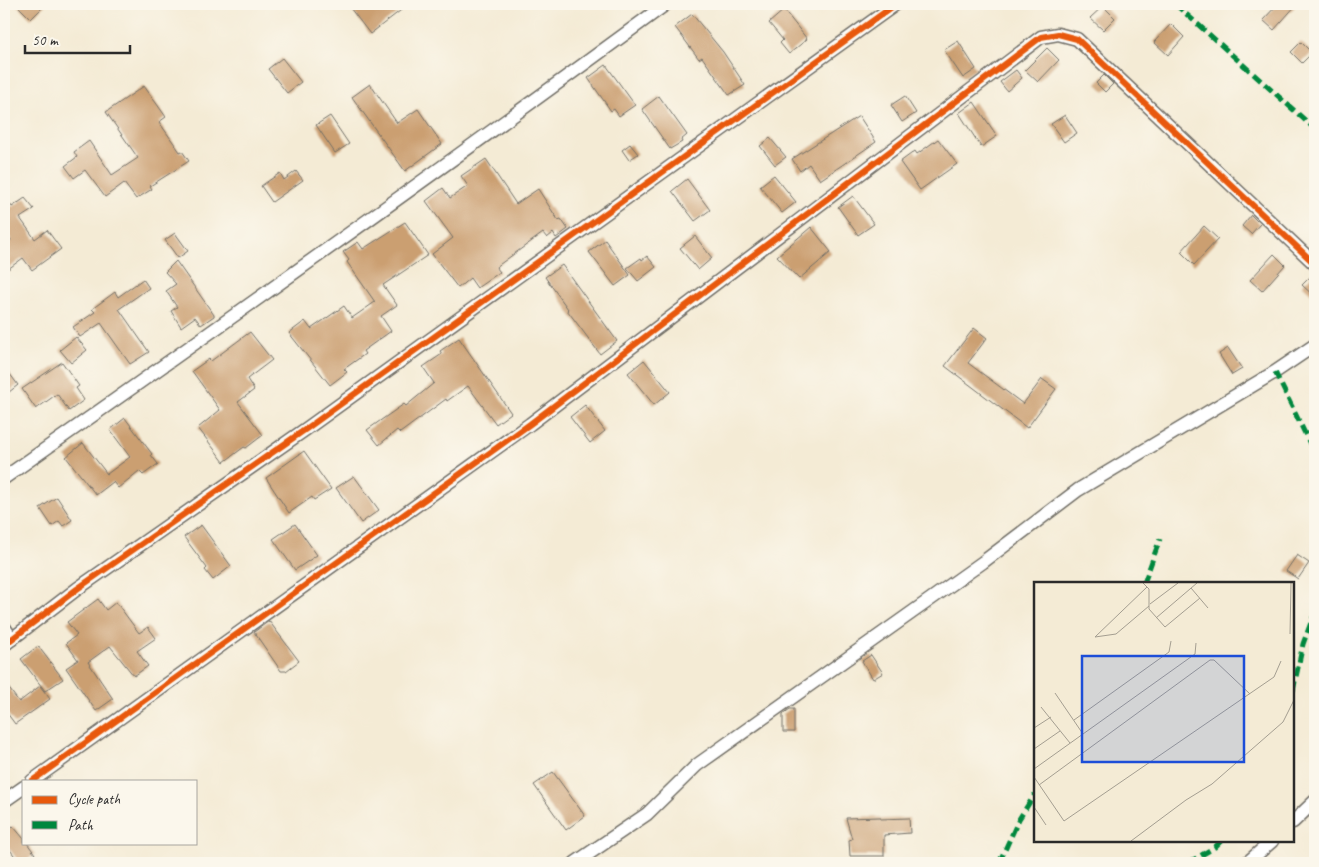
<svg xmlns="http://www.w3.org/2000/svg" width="1319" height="867" font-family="Caveat,sans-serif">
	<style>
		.building { fill: #cb9f71 }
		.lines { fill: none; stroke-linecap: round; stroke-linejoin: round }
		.minor-casing { stroke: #716e66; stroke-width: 15 }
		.minor { stroke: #fff; stroke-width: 12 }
		.quiet { stroke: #00873e; stroke-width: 5; stroke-dasharray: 10 5; stroke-linecap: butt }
		.cycleway-casing { stroke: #fbf7ec; stroke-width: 9 }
		.cycleway { stroke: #e8590c; stroke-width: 6 }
		.inset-road { fill: none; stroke: #a49e91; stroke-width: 1 }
		.view { fill: #1d4ed8; fill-opacity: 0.15; stroke: #1d4ed8; stroke-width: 2.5 }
		.inset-edge { fill: none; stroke: #2b2b2b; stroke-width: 2.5 }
	</style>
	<rect width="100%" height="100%" fill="#fbf7ec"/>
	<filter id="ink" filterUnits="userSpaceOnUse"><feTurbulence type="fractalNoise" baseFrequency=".02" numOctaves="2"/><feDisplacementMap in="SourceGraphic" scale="10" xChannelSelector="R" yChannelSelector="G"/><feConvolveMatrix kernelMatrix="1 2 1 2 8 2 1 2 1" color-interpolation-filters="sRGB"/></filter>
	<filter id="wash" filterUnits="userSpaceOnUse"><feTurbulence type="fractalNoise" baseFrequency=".0096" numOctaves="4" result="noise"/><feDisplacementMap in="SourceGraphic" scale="20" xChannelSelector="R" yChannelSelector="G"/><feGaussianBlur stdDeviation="1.12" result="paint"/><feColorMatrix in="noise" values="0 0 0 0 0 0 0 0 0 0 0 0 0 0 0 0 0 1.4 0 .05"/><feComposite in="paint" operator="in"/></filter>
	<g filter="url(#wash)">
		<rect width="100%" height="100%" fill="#f4ebd5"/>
		<g id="blocks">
			<g class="building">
				<polygon points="16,4 46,4 31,19"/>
				<polygon points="347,4 376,4 379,8 385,4 409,4 370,34"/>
				<polygon points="1278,4 1297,4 1274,30 1263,20"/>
				<polygon points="1103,6 1115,18 1103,30 1090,18"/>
				<polygon points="784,10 807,39 789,54 780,43 783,40 769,23"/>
				<polygon points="692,14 723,52 745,85 729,95 702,57 699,59 675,27"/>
				<polygon points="1171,24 1184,37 1168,55 1154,42"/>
				<polygon points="958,41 976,69 963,78 944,50"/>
				<polygon points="1301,42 1312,53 1302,63 1291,52"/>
				<polygon points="1047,48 1059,60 1038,82 1025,70"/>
				<polygon points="282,58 301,82 287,93 268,69"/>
				<polygon points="606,65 635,105 619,116 614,109 611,111 588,78"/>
				<polygon points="1016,70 1022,78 1007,91 1000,82"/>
				<polygon points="1104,75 1113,84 1105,92 1096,83"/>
				<polygon points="370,84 397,123 418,109 442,144 405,171 352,97"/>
				<polygon points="144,86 166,117 159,122 180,152 182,151 189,161 150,186 152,189 136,199 124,183 105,197 85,170 74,178 65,166 77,157 74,152 89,141 112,175 138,158 106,112"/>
				<polygon points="659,96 687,135 681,140 682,142 670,149 642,109"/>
				<polygon points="905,96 916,113 902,122 891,105"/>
				<polygon points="974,102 997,136 981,147 959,113"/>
				<polygon points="1065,115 1077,133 1064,142 1051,124"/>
				<polygon points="330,116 349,144 335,153 316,125"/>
				<polygon points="859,116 876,142 820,180 809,164 800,171 792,159"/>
				<polygon points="770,138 786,157 775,165 760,146"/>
				<polygon points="938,139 957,164 920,190 900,162 915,151 917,154"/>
				<polygon points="630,144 638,154 629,160 622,150"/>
				<polygon points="486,159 516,204 538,189 558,220 561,219 568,229 556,238 553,233 547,238 543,233 496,267 500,272 477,288 470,278 458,288 432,254 453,238 426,201 443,188 450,198 468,186 461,176"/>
				<polygon points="296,171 303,180 272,202 261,186 280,173 284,180"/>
				<polygon points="774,175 796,202 782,213 760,186"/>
				<polygon points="687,179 710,210 695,221 672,191"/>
				<polygon points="4,195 12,207 25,198 34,209 20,218 35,239 47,230 61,249 32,270 23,258 4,272 4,246 11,240 4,229"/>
				<polygon points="853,196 874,224 858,235 838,207"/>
				<polygon points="1251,215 1260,224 1251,234 1242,226"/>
				<polygon points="405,222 428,255 383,285 397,305 381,316 391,331 363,351 365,354 344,369 347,372 330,385 289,333 305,321 311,329 344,306 352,318 375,302 347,262 349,260 343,252 358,242 363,249"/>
				<polygon points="1204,226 1218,239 1194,265 1181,252"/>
				<polygon points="811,227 831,252 799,279 777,256"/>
				<polygon points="175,233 188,251 178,258 165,240"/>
				<polygon points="695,236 712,258 698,270 680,248"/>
				<polygon points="605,240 630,275 615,286 589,252"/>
				<polygon points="1274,254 1285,265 1262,291 1250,280"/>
				<polygon points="647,256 656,267 638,281 627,268 641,258 642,260"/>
				<polygon points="176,261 214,315 214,316 201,325 195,317 181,327 171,311 177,307 166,291 176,284 165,272"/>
				<polygon points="562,265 617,341 600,354 567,310 568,309 545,277"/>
				<polygon points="1315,272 1315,297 1302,285"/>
				<polygon points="143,279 149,288 119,309 149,352 130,364 101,323 80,337 73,327 95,312 92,309 115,292 118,297"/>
				<polygon points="974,328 987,338 968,363 1023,404 1042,379 1056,389 1027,428 945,366"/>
				<polygon points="250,332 272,360 247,379 254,390 238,402 263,435 246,448 244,447 224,462 198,428 220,410 192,371 209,359 211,361"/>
				<polygon points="76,337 87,350 71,363 60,350"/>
				<polygon points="459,338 511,413 496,424 468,386 447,401 446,399 400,433 397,430 379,445 367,430 404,404 406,406 434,383 423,367 442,354 440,351"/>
				<polygon points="1228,348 1242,369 1232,375 1219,354"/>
				<polygon points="644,360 670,392 654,405 628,373"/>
				<polygon points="62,362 79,386 76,388 84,400 69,411 57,394 36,409 22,389"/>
				<polygon points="4,366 18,385 4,396"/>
				<polygon points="585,405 605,431 590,443 570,417"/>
				<polygon points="125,418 152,454 151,455 158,464 143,475 139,471 118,488 113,482 96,495 66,457 83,443 107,474 130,457 110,430"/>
				<polygon points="304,451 331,489 314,500 312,497 289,513 266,478"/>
				<polygon points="354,476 379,510 361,523 336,488"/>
				<polygon points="57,497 72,520 63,526 59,521 52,526 40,508"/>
				<polygon points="295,524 317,555 295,570 273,539"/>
				<polygon points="201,525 231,566 213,580 205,570 207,568 184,537"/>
				<polygon points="1297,555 1309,563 1298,579 1286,571"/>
				<polygon points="98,599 106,610 116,602 139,633 148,627 156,638 137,651 148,666 134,676 110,646 88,662 113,699 96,711 66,668 78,660 66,643 77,635 67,622"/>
				<polygon points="269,621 299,661 286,671 281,671 254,632"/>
				<polygon points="38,646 63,679 45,691 21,659"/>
				<polygon points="871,655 883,673 873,679 862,661"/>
				<polygon points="4,682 19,702 40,686 50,699 15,724 4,709"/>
				<polygon points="790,709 794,709 794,732 783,732 783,714"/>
				<polygon points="553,772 585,816 566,830 534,785"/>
				<polygon points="880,817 880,819 909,818 910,833 884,835 884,856 850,856 849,840 852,839 846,818"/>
				<polygon points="13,826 24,839 24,843 27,843 35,854 23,863 20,863 4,842 4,833"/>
			</g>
		</g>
	</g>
	<g filter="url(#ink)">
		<use href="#blocks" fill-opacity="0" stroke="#716e66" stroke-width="1"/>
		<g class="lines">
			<g class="minor-casing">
				<g id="minor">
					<path d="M4 478C226 322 447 165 666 4"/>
					<polyline points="4,627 12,639"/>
					<polyline points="4,645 77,589 306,429 896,4"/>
					<polyline points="32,781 530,424 1041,37 1058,34 1077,39 1315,264"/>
					<polyline points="4,801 24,787"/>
					<polyline points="1293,822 1315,801"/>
					<polyline points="575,863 647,814 697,765 983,562 1078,490 1275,372 1315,345"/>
					<polyline points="1247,863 1272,841"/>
				</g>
			</g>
			<use href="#minor" class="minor"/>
			<g class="quiet">
				<polyline points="1175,4 1315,129"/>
				<polyline points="1275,372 1315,454"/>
				<polyline points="1144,583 1160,539"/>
				<polyline points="1293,691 1303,644 1315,612"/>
				<polyline points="999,863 1019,819 1035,794"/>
				<polyline points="1188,863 1215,847 1221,841"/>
			</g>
			<g class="cycleway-casing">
				<g id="cycleway">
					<polyline points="4,645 77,589 306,429 896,4"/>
					<polyline points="32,781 530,424 1041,37 1058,34 1077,39 1315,264"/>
				</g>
			</g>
			<use href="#cycleway" class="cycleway"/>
		</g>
	</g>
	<g transform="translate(1034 582)">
		<rect width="260" height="260" fill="#f4ebd5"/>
		<path class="inset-road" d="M109 1 115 7V27L131 45 166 16M157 6 174 26M116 22 144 1M122 36 163 1M256 52 257 1M61 55 113 5M61 55 82 52 115 24M21 111 49 152M7 125 36 161M40 138 135 70 137 59M0 146 17 135M0 167 26 149M0 187 161 72 162 61M0 195 30 239 240 95 247 79M5 203 176 78H180L216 112M0 225 12 243M97 259 152 218 178 202 249 140 260 118"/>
		<path class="view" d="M48 74H210V180H48Z"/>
		<rect width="260" height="260" class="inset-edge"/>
	</g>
	<rect width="1319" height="867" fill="none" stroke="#fbf7ec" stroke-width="20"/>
	<rect x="22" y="780" width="175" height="65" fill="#fbf7ec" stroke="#a8a59f"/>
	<rect x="32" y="796" width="25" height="8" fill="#e8590c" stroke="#a8a59f"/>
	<text x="68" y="804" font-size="15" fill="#2b2b2b">Cycle path</text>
	<rect x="32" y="821" width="25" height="8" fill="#00873e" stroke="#a8a59f"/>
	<text x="68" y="830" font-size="15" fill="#2b2b2b">Path</text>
	<path d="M25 45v8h105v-8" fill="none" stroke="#2b2b2b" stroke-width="2.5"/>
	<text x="32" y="45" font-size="15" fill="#2b2b2b" stroke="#fbf7ec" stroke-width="4" paint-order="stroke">50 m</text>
</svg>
